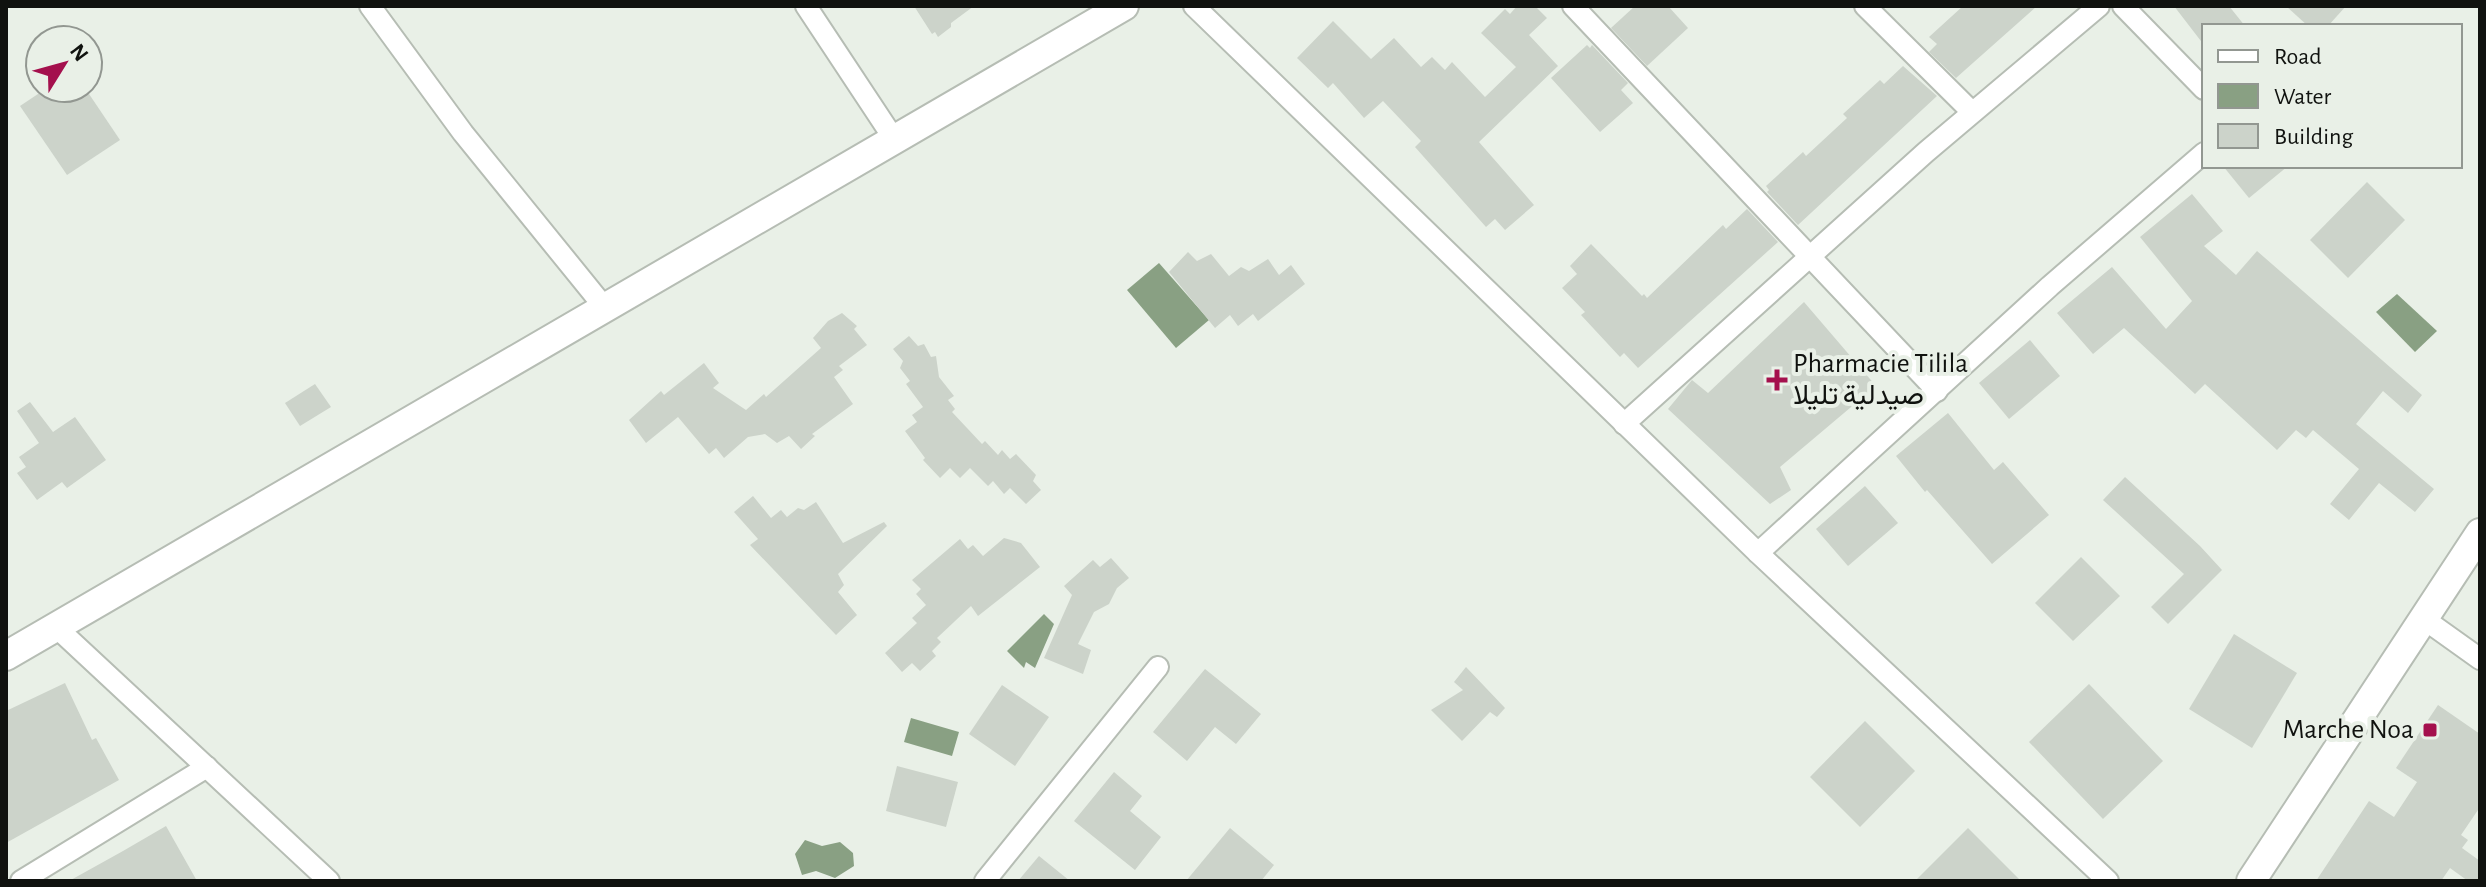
<svg xmlns="http://www.w3.org/2000/svg" width="2486" height="887" font-family="'Alegreya Sans',Vazirmatn,sans-serif">
	<style>
		.water { fill: #89a083 }
		.building { fill: #ccd3ca }
		.lines { fill: none; stroke-linecap: round; stroke-linejoin: round }
		.street-casing { stroke: #b6bdb4; stroke-width: 24 }
		.secondary-casing { stroke: #b6bdb4; stroke-width: 32 }
		.street { stroke: #fff; stroke-width: 20 }
		.secondary { stroke: #fff; stroke-width: 28 }
		.poi-dot { fill: #a4104d; stroke: #e9f0e7; stroke-width: 3 }
		.labels { text-anchor: middle; dominant-baseline: central; stroke-width: 8; stroke-linejoin: round; paint-order: stroke }
		.poi-label { font-size: 28px; fill: #10120f; stroke: #e9f0e7; text-anchor: start }
	</style>
	<rect width="100%" height="100%" fill="#e9f0e7"/>
	<g class="water">
		<polygon points="1159,263 1209,320 1176,348 1127,290"/>
		<polygon points="2397,294 2437,331 2415,352 2376,312"/>
		<polygon points="1044,614 1054,624 1035,668 1026,662 1024,668 1007,651"/>
		<polygon points="911,718 959,732 952,756 904,742"/>
		<polygon points="805,840 822,846 840,842 853,853 854,866 835,878 816,871 802,875 795,854"/>
	</g>
	<g class="building">
		<polygon points="914,6 974,6 951,23 951,27 938,37 935,32 932,34"/>
		<polygon points="1517,6 1535,6 1547,18 1529,35 1558,66 1479,142 1534,205 1505,230 1495,219 1486,227 1415,147 1421,141 1383,101 1364,118 1333,83 1328,88 1297,58 1333,21 1371,59 1394,38 1421,67 1432,57 1445,70 1452,62 1485,97 1516,67 1481,33 1505,9 1510,14"/>
		<polygon points="1635,6 1668,6 1688,28 1647,66 1611,28"/>
		<polygon points="1963,6 2037,6 1956,78 1929,52 1937,44 1929,37"/>
		<polygon points="2174,6 2229,6 2245,26 2204,26 2204,45"/>
		<polygon points="2286,6 2346,6 2328,26 2308,26"/>
		<polygon points="1587,45 1590,48 1592,45 1628,83 1621,90 1633,103 1600,132 1551,78"/>
		<polygon points="1903,66 1937,96 1798,225 1767,192 1769,190 1766,186 1803,152 1806,156 1847,118 1843,114 1880,80 1884,84"/>
		<polygon points="47,88 85,88 120,140 67,175 20,106"/>
		<polygon points="2223,166 2288,166 2249,198"/>
		<polygon points="2367,182 2405,220 2348,278 2310,240"/>
		<polygon points="2192,194 2223,231 2204,246 2236,275 2257,251 2422,395 2408,413 2383,391 2356,424 2434,489 2415,512 2379,483 2349,520 2330,504 2359,469 2313,430 2306,438 2296,430 2277,450 2205,384 2195,394 2124,328 2093,354 2057,313 2112,267 2166,329 2192,301 2140,237"/>
		<polygon points="1747,209 1778,242 1638,368 1624,353 1620,357 1581,315 1585,312 1562,288 1577,274 1570,266 1591,244 1642,296 1644,294 1647,298 1723,225 1726,229"/>
		<polygon points="1188,252 1197,261 1211,254 1229,276 1241,267 1249,271 1268,259 1279,275 1291,265 1305,284 1258,321 1253,314 1238,326 1230,315 1215,328 1169,272"/>
		<polygon points="1804,302 1876,386 1780,467 1791,490 1770,504 1668,409 1692,380 1708,393"/>
		<polygon points="842,313 857,326 854,329 867,345 839,366 843,370 834,377 853,404 812,434 815,436 801,449 789,436 777,443 765,434 748,437 724,458 716,448 709,454 678,417 646,443 629,420 661,391 664,395 704,363 719,383 713,388 746,410 764,394 766,397 821,348 813,338 828,321"/>
		<polygon points="909,336 918,346 924,344 931,357 936,356 939,377 954,396 948,400 955,409 952,412 982,444 985,441 998,455 1002,450 1010,459 1016,454 1036,475 1033,481 1041,490 1026,504 1010,488 1004,494 993,481 988,486 970,468 960,478 950,468 940,478 923,460 925,458 905,431 917,422 912,415 923,407 906,384 910,381 900,368 903,361 893,349"/>
		<polygon points="2030,340 2060,376 2009,419 1979,383"/>
		<polygon points="315,384 331,407 300,426 285,403"/>
		<polygon points="30,402 53,432 75,417 106,460 67,488 62,482 37,500 17,473 26,467 19,457 39,443 17,411"/>
		<polygon points="1948,413 1994,470 2003,462 2049,515 1992,564 1927,490 1925,492 1896,456"/>
		<polygon points="2125,477 2200,546 2222,570 2168,624 2151,607 2184,574 2103,500"/>
		<polygon points="1865,486 1898,523 1848,566 1816,529"/>
		<polygon points="753,496 771,518 781,510 787,517 798,508 804,510 816,502 843,543 884,522 887,526 838,574 844,585 838,592 857,615 836,635 750,545 758,539 734,512"/>
		<polygon points="1004,538 1021,543 1040,567 978,616 971,606 937,638 941,642 932,651 936,656 920,671 912,663 902,672 885,653 917,623 912,618 926,605 916,594 921,589 912,580 960,539 968,549 973,545 983,556"/>
		<polygon points="2081,557 2120,596 2073,641 2035,603"/>
		<polygon points="1111,558 1129,578 1117,588 1109,604 1094,612 1078,644 1091,650 1083,674 1044,658 1072,595 1064,586 1093,560 1100,567"/>
		<polygon points="2234,634 2297,673 2252,748 2189,709"/>
		<polygon points="1466,667 1505,708 1497,717 1490,712 1462,741 1431,710 1463,690 1454,682"/>
		<polygon points="1205,669 1261,714 1236,744 1215,727 1187,761 1153,732"/>
		<polygon points="65,683 92,740 96,738 119,780 6,843 6,711"/>
		<polygon points="2089,684 2163,761 2103,819 2029,742"/>
		<polygon points="1002,685 1049,717 1015,766 969,734"/>
		<polygon points="2438,705 2480,734 2480,807 2461,835 2468,840 2462,848 2480,861 2480,881 2468,881 2450,868 2441,881 2316,881 2369,801 2394,817 2417,782 2396,768"/>
		<polygon points="1865,721 1915,771 1860,827 1810,777"/>
		<polygon points="897,766 958,782 946,827 886,811"/>
		<polygon points="1114,772 1142,796 1130,811 1161,837 1135,870 1074,821"/>
		<polygon points="166,826 197,881 69,881 123,851"/>
		<polygon points="1230,828 1274,865 1261,881 1186,881"/>
		<polygon points="1968,828 2021,881 1915,881"/>
		<polygon points="1039,856 1070,881 1018,881"/>
	</g>
	<g class="lines">
		<g class="street-casing">
			<g id="street">
				<polyline points="370,6 463,133 605,308"/>
				<polyline points="806,6 894,139"/>
				<polyline points="1194,6 1758,553 2108,881"/>
				<polyline points="1573,6 1937,391"/>
				<polyline points="1865,6 1972,112"/>
				<polyline points="2123,6 2204,89"/>
				<polyline points="1624,424 1926,152 2099,6"/>
				<polyline points="1758,553 2050,286 2204,153"/>
				<polyline points="2424,619 2480,659"/>
				<polyline points="56,627 329,881"/>
				<polyline points="21,881 207,767"/>
				<polyline points="985,881 1158,667"/>
			</g>
		</g>
		<g class="secondary-casing">
			<g id="secondary">
				<polyline points="6,656 1124,6"/>
				<polyline points="2251,881 2480,533"/>
			</g>
		</g>
		<use href="#street" class="street"/>
		<use href="#secondary" class="secondary"/>
	</g>
	<g class="poi-dot">
		<path d="M1773 368h8v8h8v8h-8v8h-8v-8h-8v-8h8z"/>
		<rect x="2422" y="722" width="16" height="16" rx="4"/>
	</g>
	<g class="labels">
		<g class="poi-label">
			<text x="1793" y="364">Pharmacie Tilila<tspan x="1793" dy="32">صيدلية تليلا</tspan></text>
			<text x="2414" y="730" text-anchor="end">Marche Noa</text>
		</g>
	</g>
	<rect width="2486" height="887" fill="none" stroke="#10120f" stroke-width="16"/>
	<rect x="2202" y="24" width="260" height="144" fill="#e9f0e7" stroke="#929791" stroke-width="2"/>
	<rect x="2218" y="50" width="40" height="12" fill="#ffffff" stroke="#929791" stroke-width="2"/>
	<text x="2274" y="64" font-size="24" fill="#10120f">Road</text>
	<rect x="2218" y="84" width="40" height="24" fill="#89a083" stroke="#929791" stroke-width="2"/>
	<text x="2274" y="104" font-size="24" fill="#10120f">Water</text>
	<rect x="2218" y="124" width="40" height="24" fill="#ccd3ca" stroke="#929791" stroke-width="2"/>
	<text x="2274" y="144" font-size="24" fill="#10120f">Building</text>
	<g transform="translate(64 64) rotate(53)"><circle r="38" fill="#e9f0e7" stroke="#929791" stroke-width="2"/>
	<path d="M0-6L14 30L0 20L-14 30Z" fill="#a4104d"/>
	<text y="-12" font-size="22" font-weight="bold" text-anchor="middle" fill="#10120f">N</text>
	</g>
</svg>
